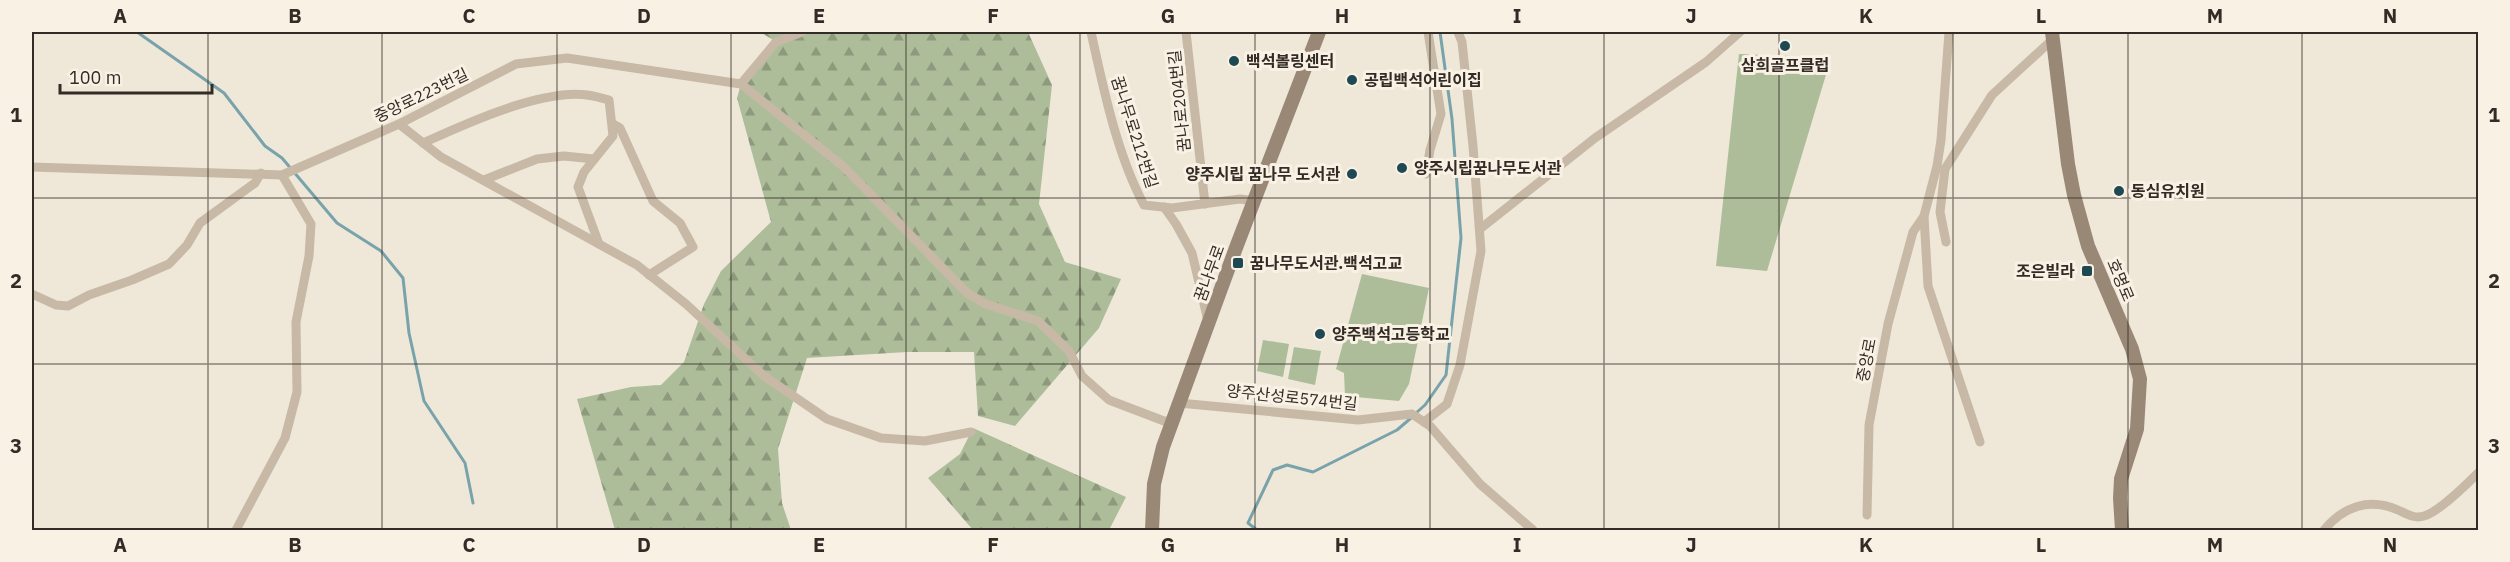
<svg xmlns="http://www.w3.org/2000/svg" width="2510" height="562" font-family="'IBM Plex Sans','Noto Sans KR',sans-serif">
	<style>
		.grass { fill: #adbd9a }
		.forest { fill: url(#forest-firs) }
		.lines { fill: none; stroke-linecap: round; stroke-linejoin: round }
		.stream { stroke: #79a3ab; stroke-width: 3 }
		.street { stroke: #c7b9a6; stroke-width: 9 }
		.secondary { stroke: #9a8877; stroke-width: 14 }
		.grid { fill: none; stroke: #332c26; stroke-width: 1.5; stroke-opacity: 0.55 }
		.poi-dot { fill: #1e4852; stroke: #f8f1e4; stroke-width: 2 }
		.labels { text-anchor: middle; dominant-baseline: central; stroke-width: 6; stroke-linejoin: round; paint-order: stroke }
		.poi-label { font-size: 16px; font-weight: bold; fill: #332c26; stroke: #f8f1e4; text-anchor: start }
		.street-label { font-size: 16px; fill: #332c26; stroke: #f8f1e4 }
		.neatline { fill: none; stroke: #332c26; stroke-width: 2 }
		.grid-label { font-size: 20px; text-anchor: middle; font-weight: bold; fill: #332c26 }
	</style>
	<defs>
		<pattern id="forest-firs" width="22" height="20" patternUnits="userSpaceOnUse" patternTransform="scale(1.5)"><rect width="22" height="20" fill="#adbd9a"/><path d="M5 1l3.5 6h-7zM16 11l3.5 6h-7z" fill="#8d9a7d"/></pattern>
	</defs>
	<rect width="100%" height="100%" fill="#efe8d9"/>
	<g class="grass">
		<polygon points="1739,54 1790,56 1828,68 1767,271 1716,266"/>
		<polygon points="1362,274 1429,288 1409,384 1399,401 1345,396 1344,373 1336,369"/>
		<polygon points="1263,340 1289,344 1283,377 1257,371"/>
		<polygon points="1294,347 1321,351 1315,385 1288,379"/>
	</g>
	<g class="forest">
		<polygon points="760,32 1028,32 1052,85 1039,204 1065,262 1121,279 1099,328 1015,426 978,416 974,352 907,352 807,358 778,449 782,503 791,530 615,530 577,399 631,387 661,385 684,362 704,304 721,271 771,222 737,98 741,84 775,41"/>
		<polygon points="973,428 1126,497 1109,530 973,530 928,478 960,454"/>
	</g>
	<g class="lines">
		<g class="stream">
			<polyline points="137,32 224,93 265,146 282,158 337,223 381,251 403,278 409,333 424,401 465,463 473,503"/>
			<polyline points="1416,413 1425,405 1446,375 1461,238 1452,119 1440,32"/>
			<polyline points="1257,530 1248,523 1273,470 1287,465 1313,472 1397,430 1411,418"/>
		</g>
		<g class="street">
			<path d="M1091 32C1103 87 1117 155 1144 205L1172 208 1240 199 1255 201"/>
			<polyline points="1186,32 1205,204"/>
			<polyline points="1949,32 1941,140 1937,166 1924,216 1928,286 1980,442"/>
			<polyline points="741,84 844,167 967,293 986,304 1038,321 1069,351 1082,376 1109,400 1164,421 1171,421"/>
			<polyline points="399,124 441,157 637,265 686,304 764,376 827,419 881,438 925,441 971,432"/>
			<polyline points="613,124 620,128 653,201 680,223 693,247 649,275"/>
			<path d="M423 143C465 124 541 89 587 95 594 96 602 98 609 100L613 136 584 172 578 187 599 244"/>
			<polyline points="32,167 282,175 399,124 516,64 567,58 741,84 776,42 802,32"/>
			<polyline points="1426,174 1430,150 1441,114 1428,32"/>
			<polyline points="484,180 537,159 564,156 594,159"/>
			<polyline points="1164,207 1176,224 1192,253 1208,321"/>
			<polyline points="1480,229 1595,138 1706,62 1740,32"/>
			<polyline points="1946,242 1940,212 1945,169 1992,95 2053,39"/>
			<polyline points="32,294 56,305 68,306 89,295 132,280 169,264 187,245 200,223 255,183 261,173"/>
			<polyline points="1179,403 1358,420 1412,414 1430,426 1480,484 1533,530"/>
			<polyline points="1424,422 1447,404 1460,365 1481,251 1473,146 1462,42 1458,32"/>
			<polyline points="1867,515 1869,425 1888,324 1913,232 1924,216"/>
			<polyline points="236,530 285,438 297,392 296,322 309,256 311,224 282,175"/>
			<path d="M2324 530C2343 507 2369 497 2398 510 2407 514 2414 519 2424 516 2439 512 2467 484 2478 473"/>
		</g>
		<g class="secondary">
			<polyline points="2052,32 2068,164 2074,195 2088,246 2132,349 2140,379 2137,429 2121,479 2120,498 2122,530"/>
			<polyline points="1152,530 1154,484 1163,447 1237,245 1319,32"/>
		</g>
	</g>
	<path class="grid" d="M208 32V530M382 32V530M557 32V530M731 32V530M906 32V530M1080 32V530M1255 32V530M1430 32V530M1604 32V530M1779 32V530M1953 32V530M2128 32V530M2302 32V530M32 198H2478M32 364H2478"/>
	<g class="poi-dot">
		<circle cx="1785" cy="46" r="6"/>
		<circle cx="1234" cy="61" r="6"/>
		<circle cx="1352" cy="80" r="6"/>
		<circle cx="1402" cy="168" r="6"/>
		<circle cx="1352" cy="174" r="6"/>
		<circle cx="2119" cy="191" r="6"/>
		<rect x="1232" y="257" width="12" height="12" rx="3"/>
		<rect x="2081" y="265" width="12" height="12" rx="3"/>
		<circle cx="1320" cy="334" r="6"/>
	</g>
	<g class="labels">
		<g class="poi-label">
			<text x="1246" y="61">백석볼링센터</text>
			<text x="1785" y="65" text-anchor="middle">삼희골프클럽</text>
			<text x="1364" y="80">공립백석어린이집</text>
			<text x="1414" y="168">양주시립꿈나무도서관</text>
			<text x="1340" y="174" text-anchor="end">양주시립 꿈나무 도서관</text>
			<text x="2131" y="191">동심유치원</text>
			<text x="1250" y="263">꿈나무도서관.백석고교</text>
			<text x="2075" y="271" text-anchor="end">조은빌라</text>
			<text x="1332" y="334">양주백석고등학교</text>
		</g>
		<g class="street-label">
			<text transform="translate(421 95) rotate(-26)">중앙로223번길</text>
			<text transform="translate(1179 101) rotate(-96)">꿈나로204번길</text>
			<text transform="translate(1135 132) rotate(72)">꿈나무로212번길</text>
			<text transform="translate(1209 273) rotate(-70)">꿈나무로</text>
			<text transform="translate(2121 280) rotate(67)">호명로</text>
			<text transform="translate(1866 360) rotate(-79)">중앙로</text>
			<text transform="translate(1292 397) rotate(6)">양주산성로574번길</text>
		</g>
	</g>
	<rect width="2510" height="562" fill="none" stroke="#f8f1e4" stroke-width="66"/>
	<path d="M60 84v9h152v-9" fill="none" stroke="#332c26" stroke-width="3"/>
	<text x="69" y="84" font-size="18" fill="#332c26" stroke="#f8f1e4" stroke-width="4.5" paint-order="stroke">100 m</text>
	<rect x="33" y="33" width="2444" height="496" class="neatline"/>
	<g class="grid-label">
		<text x="120" y="23">A</text>
		<text x="295" y="23">B</text>
		<text x="469" y="23">C</text>
		<text x="644" y="23">D</text>
		<text x="819" y="23">E</text>
		<text x="993" y="23">F</text>
		<text x="1168" y="23">G</text>
		<text x="1342" y="23">H</text>
		<text x="1517" y="23">I</text>
		<text x="1691" y="23">J</text>
		<text x="1866" y="23">K</text>
		<text x="2041" y="23">L</text>
		<text x="2215" y="23">M</text>
		<text x="2390" y="23">N</text>
		<text x="16" y="122">1</text>
		<text x="2494" y="122">1</text>
		<text x="16" y="288">2</text>
		<text x="2494" y="288">2</text>
		<text x="16" y="453">3</text>
		<text x="2494" y="453">3</text>
		<text x="120" y="552">A</text>
		<text x="295" y="552">B</text>
		<text x="469" y="552">C</text>
		<text x="644" y="552">D</text>
		<text x="819" y="552">E</text>
		<text x="993" y="552">F</text>
		<text x="1168" y="552">G</text>
		<text x="1342" y="552">H</text>
		<text x="1517" y="552">I</text>
		<text x="1691" y="552">J</text>
		<text x="1866" y="552">K</text>
		<text x="2041" y="552">L</text>
		<text x="2215" y="552">M</text>
		<text x="2390" y="552">N</text>
	</g>
</svg>
